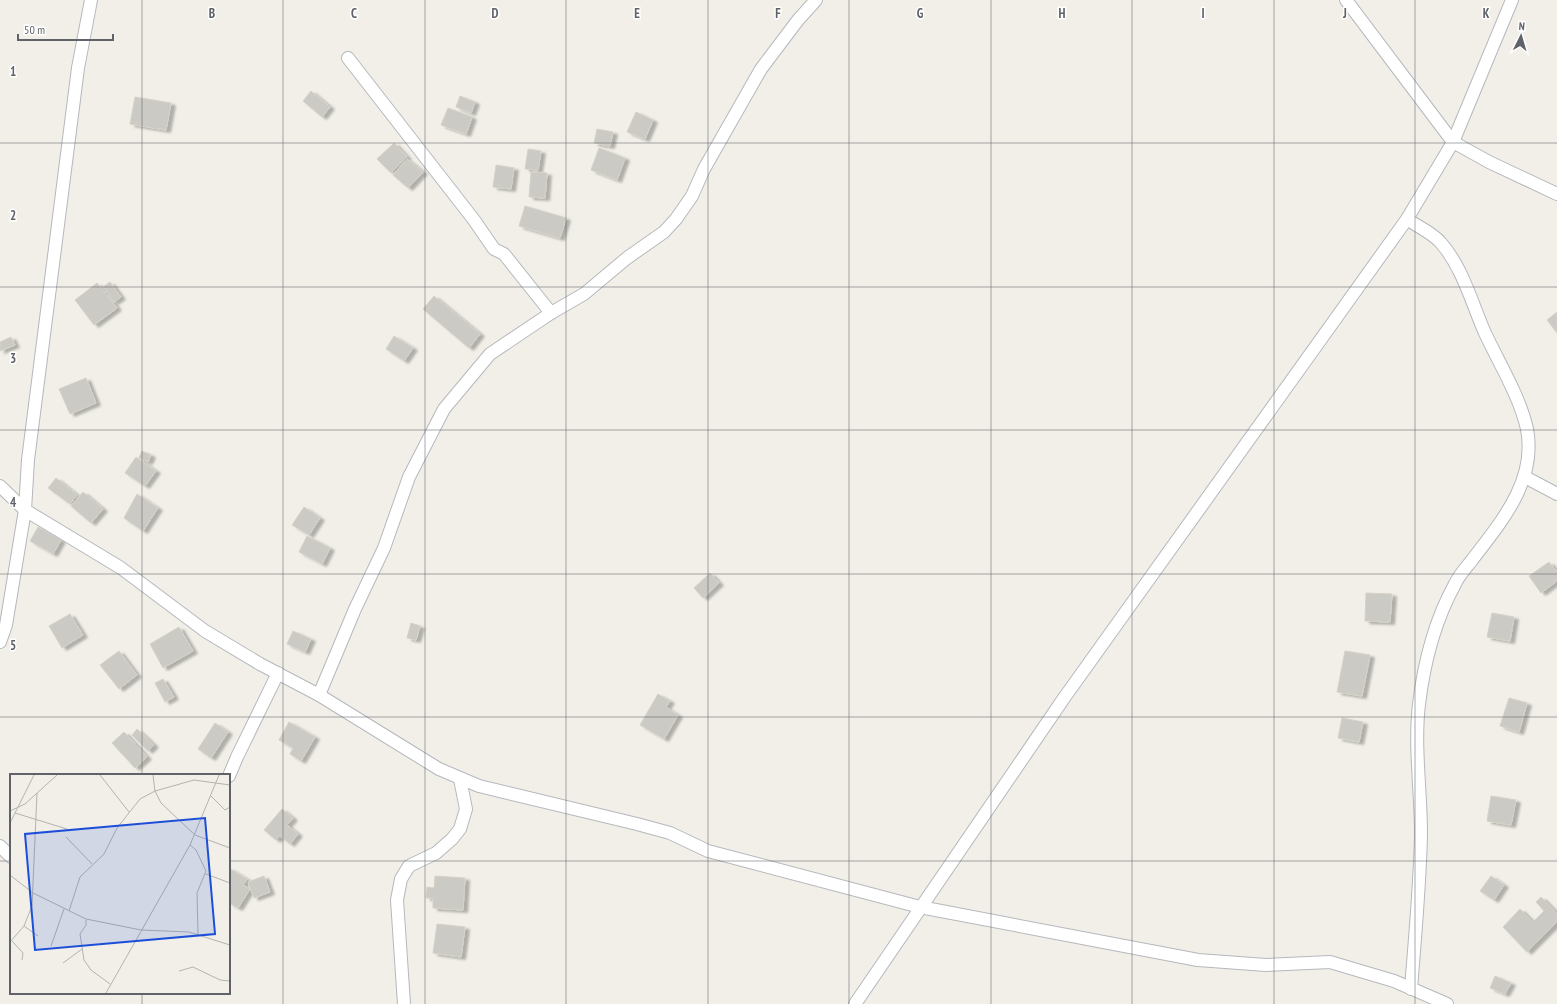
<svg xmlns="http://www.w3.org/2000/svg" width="1557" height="1004" font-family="'PT Sans Narrow',sans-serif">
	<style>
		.building { fill: #cccac5; stroke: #d6d1c6; filter: url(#shadow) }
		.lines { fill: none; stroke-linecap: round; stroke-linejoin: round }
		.street-casing { stroke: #b5b8bc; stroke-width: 14 }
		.street { stroke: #fff; stroke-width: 12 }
		.grid { fill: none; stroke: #5f6368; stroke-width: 1; stroke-opacity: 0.55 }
		.inset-road { fill: none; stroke: #b3b3b1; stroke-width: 1 }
		.view { fill: #1d4ed8; fill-opacity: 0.15; stroke: #1d4ed8; stroke-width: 2 }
		.inset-edge { fill: none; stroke: #5f6368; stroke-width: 2 }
		.grid-label { font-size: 13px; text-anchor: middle; font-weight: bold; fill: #5f6368; stroke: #fff; stroke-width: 3; stroke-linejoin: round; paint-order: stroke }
	</style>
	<defs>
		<filter id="shadow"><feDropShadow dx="4.5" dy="2.5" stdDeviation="1" flood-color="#0004"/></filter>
	</defs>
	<rect width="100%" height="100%" fill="#f1efe8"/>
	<g class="building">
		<polygon points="311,91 330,107 322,117 303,101"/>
		<polygon points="460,96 475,102 471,113 456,107"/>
		<polygon points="135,97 171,103 166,130 130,124"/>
		<polygon points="448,108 472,117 466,134 441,125"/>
		<polygon points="636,112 653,120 645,139 627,132"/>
		<polygon points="597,129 613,132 610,146 594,143"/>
		<polygon points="394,143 407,157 391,173 377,159"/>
		<polygon points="599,148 625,158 617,180 591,170"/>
		<polygon points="528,149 541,151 538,170 525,169"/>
		<polygon points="407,159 423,172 408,188 393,175"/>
		<polygon points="496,165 514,168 511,189 493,187"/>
		<polygon points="531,172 547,173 545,198 529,197"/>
		<polygon points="525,206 566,218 560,238 519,226"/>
		<polygon points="110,282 121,297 114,302 103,287"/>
		<polygon points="97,283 117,308 94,325 75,300"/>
		<polygon points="434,296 480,334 469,348 423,309"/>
		<polygon points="1557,312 1557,333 1547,320"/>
		<polygon points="394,336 413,348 404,361 386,349"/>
		<polygon points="11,337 15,345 0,351 0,342"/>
		<polygon points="86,378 96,403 70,414 59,389"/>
		<polygon points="142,451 151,455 148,462 139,458"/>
		<polygon points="136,457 156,471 145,486 125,473"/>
		<polygon points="56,478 77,495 70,504 48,488"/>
		<polygon points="83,492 103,509 91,523 71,506"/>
		<polygon points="137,494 158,508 143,531 124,518"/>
		<polygon points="304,507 320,518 309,535 292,525"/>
		<polygon points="38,527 61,540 53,554 30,541"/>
		<polygon points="307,536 330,548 322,564 299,552"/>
		<polygon points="1549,562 1557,572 1557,581 1541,593 1529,576"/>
		<polygon points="710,573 719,583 703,598 694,588"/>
		<polygon points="1366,593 1392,594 1390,622 1365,621"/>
		<polygon points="1492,613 1514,617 1510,641 1487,637"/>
		<polygon points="70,614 83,635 62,648 49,626"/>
		<polygon points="411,623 420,626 416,640 407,638"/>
		<polygon points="179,627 193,651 163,668 150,644"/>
		<polygon points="293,631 311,639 305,652 287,644"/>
		<polygon points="119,651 137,675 119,689 100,665"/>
		<polygon points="1345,651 1370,655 1362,696 1337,692"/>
		<polygon points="163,679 174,697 165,702 155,683"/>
		<polygon points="658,694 670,701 666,707 678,715 664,739 640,725"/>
		<polygon points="1509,698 1527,703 1519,732 1500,726"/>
		<polygon points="1342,718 1363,722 1359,742 1338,738"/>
		<polygon points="289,722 315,737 301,761 290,754 293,748 279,740"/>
		<polygon points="215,723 228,732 211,758 198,749"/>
		<polygon points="137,729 154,745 148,751 132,735"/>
		<polygon points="124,732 147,757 135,768 112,743"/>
		<polygon points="1491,796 1516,800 1511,825 1487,821"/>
		<polygon points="282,809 293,818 287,825 298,834 290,844 280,836 276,840 264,830"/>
		<polygon points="229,868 247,879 243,885 250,889 238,908 229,903"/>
		<polygon points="264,876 270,892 254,898 248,882"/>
		<polygon points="435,876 465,878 463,910 433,908 433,898 426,898 427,887 434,888"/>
		<polygon points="1491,876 1504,885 1494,900 1480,891"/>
		<polygon points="1541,897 1557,913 1557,922 1527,952 1503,927 1520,909 1533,922 1544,911 1536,902"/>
		<polygon points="437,924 465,927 461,957 433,953"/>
		<polygon points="1495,976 1511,983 1505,994 1490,988"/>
	</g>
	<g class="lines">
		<g class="street-casing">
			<g id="street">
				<polyline points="1346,0 1453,142 1489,162 1557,194"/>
				<polyline points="348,58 474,220 494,249 504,254 551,313"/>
				<path d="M1407 219C1418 227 1433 233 1441 243 1463 268 1472 304 1485 333 1499 363 1520 397 1527 429 1537 481 1501 522 1472 560 1466 568 1459 575 1455 584 1435 620 1424 663 1419 704 1414 747 1421 790 1421 834 1420 885 1415 937 1411 989"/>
				<polyline points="1525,477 1557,494"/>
				<polyline points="0,486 25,510 121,568 205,631 260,664 319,695 439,769 479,786 637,824 670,833 708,851 920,907 1198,960 1266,965 1330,962 1394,981 1447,1004"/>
				<polyline points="0,642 6,625 25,510 28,460 78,68 91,0"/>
				<polyline points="319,695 355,609 384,548 409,477 444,409 490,354 551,313 584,294 627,258 664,232 676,219 692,196 704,169 761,69 798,20 816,0"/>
				<polyline points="229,776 237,757 278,673"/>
				<polyline points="0,846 11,857"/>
				<polyline points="404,1004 397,900 401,879 409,866 436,853 452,839 460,829 466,809 460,779"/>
				<polyline points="855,1004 1064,698 1407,219 1453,142 1512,0"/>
			</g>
		</g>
		<use href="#street" class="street"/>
	</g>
	<path class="grid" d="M142 0V775M283 0V1004M425 0V1004M566 0V1004M708 0V1004M849 0V1004M991 0V1004M1132 0V1004M1274 0V1004M1415 0V1004M0 143H1557M0 287H1557M0 430H1557M0 574H1557M0 717H1557M0 861H11M229 861H1557M142 993V1004"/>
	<g transform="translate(10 774)">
		<rect width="220" height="220" fill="#f1efe8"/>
		<path class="inset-road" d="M90 1 119 38M143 1 145 17 151 29 185 61 220 74M200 21 215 36 220 33M0 37 15 30 47 1M5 39 57 55M0 49 24 1M56 63 82 90M180 71 186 76 196 97 187 119 188 160M196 100 220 109M0 101 23 119 76 145 131 156 179 158 220 171M59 137 70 103 94 80 107 54 130 25 145 17 184 6 220 11M76 146V151L70 160 74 186 81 196 100 210M14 152 28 162M2 167 13 179 12 186M0 168 14 152 22 132 27 19M41 172 54 135M53 189 72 175M169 197 183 193 210 206 220 207M96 219 180 71 209 1"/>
		<path class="view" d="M195 44 205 160 25 176 15 60Z"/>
		<rect width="220" height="220" class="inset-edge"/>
	</g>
	<g class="grid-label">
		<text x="212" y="18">B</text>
		<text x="354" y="18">C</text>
		<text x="495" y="18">D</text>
		<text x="637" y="18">E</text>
		<text x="778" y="18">F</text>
		<text x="920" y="18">G</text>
		<text x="1062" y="18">H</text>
		<text x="1203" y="18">I</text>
		<text x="1345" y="18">J</text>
		<text x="1486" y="18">K</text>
		<text x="13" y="76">1</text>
		<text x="13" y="220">2</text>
		<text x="13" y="363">3</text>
		<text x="13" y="507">4</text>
		<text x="13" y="650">5</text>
	</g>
	<g transform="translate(1521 36) rotate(5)" stroke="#ffffff" stroke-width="3" paint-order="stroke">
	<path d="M0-3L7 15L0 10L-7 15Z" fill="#5f6368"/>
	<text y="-6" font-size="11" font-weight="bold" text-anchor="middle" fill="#5f6368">N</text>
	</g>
	<path d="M18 34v6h95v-6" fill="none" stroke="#5f6368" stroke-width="2"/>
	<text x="24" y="34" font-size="12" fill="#5f6368" stroke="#ffffff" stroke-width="3" paint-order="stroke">50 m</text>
</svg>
